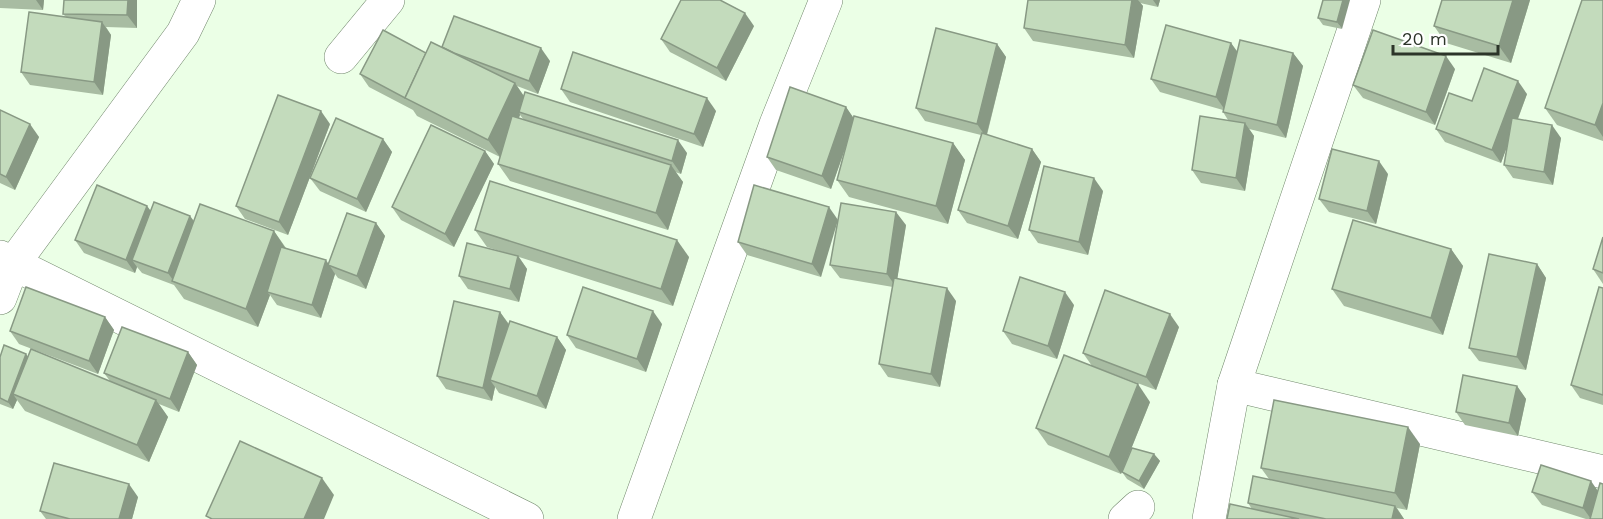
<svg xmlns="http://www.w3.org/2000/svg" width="1603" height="519" font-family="'Work Sans',sans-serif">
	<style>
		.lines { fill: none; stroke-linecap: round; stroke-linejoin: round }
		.minor-casing { stroke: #70866b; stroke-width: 34 }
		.minor { stroke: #fff; stroke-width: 33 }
		.wall { fill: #a8bca2; fill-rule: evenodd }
		.shaded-wall { fill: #889984 }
		.building { fill: #c3dbbc; stroke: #889984; stroke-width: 1.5 }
	</style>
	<rect width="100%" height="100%" fill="#ebffe6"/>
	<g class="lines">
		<g class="minor-casing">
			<g id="minor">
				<polyline points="341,57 388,0"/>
				<polyline points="0,257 527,519"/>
				<polyline points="0,298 13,264 183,33 199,0"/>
				<polyline points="1234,385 1603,472"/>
				<polyline points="634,519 776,124 826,0"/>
				<polyline points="1125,519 1138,507"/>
				<polyline points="1209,519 1234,385 1364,0"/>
			</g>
		</g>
		<use href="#minor" class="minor"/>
	</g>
	<g class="wall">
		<polygon points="0,0 44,0 43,10 0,8"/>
		<polygon points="137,0 137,28 106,27 111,35 103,95 30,85 21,72 66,17 63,14"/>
		<polygon points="1028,0 1160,0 1158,7 1140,3 1143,6 1134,58 1033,41 1024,28"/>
		<polygon points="1323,0 1342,29 1323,25 1318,18"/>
		<polygon points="1442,0 1530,0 1511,63 1446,43 1434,26"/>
		<polygon points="1603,0 1603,141 1557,125 1545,108"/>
		<polygon points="754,26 726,81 670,52 661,39"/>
		<polygon points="1231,43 1237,51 1293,53 1303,66 1286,138 1249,129 1254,136 1245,191 1201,183 1192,170 1228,120 1223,112 1223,110 1160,92 1151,79"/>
		<polygon points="997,44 1006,57 987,135 1032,149 1041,162 1018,239 967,223 958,210 981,135 925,121 916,108"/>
		<path d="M442 47 550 61 538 94 517 86 524 96 687 153 681 174 675 172 683 182 668 230 510 181 498 164 500 157 417 116 413 110 369 87 360 74ZM520 115 524 120 519 118Z"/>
		<polygon points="1455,69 1435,125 1363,98 1353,85"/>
		<polygon points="561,89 716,111 703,147 570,102"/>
		<polygon points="1527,94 1518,119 1561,138 1553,185 1513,178 1504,165 1507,146 1501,163 1445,142 1436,129 1472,101"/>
		<polygon points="846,107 853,118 953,143 965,160 948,224 849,197 837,180 846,146 831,189 776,170 767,157"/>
		<polygon points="0,110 39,137 15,190 0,183"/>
		<polygon points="330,124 288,235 245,219 236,206"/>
		<polygon points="383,139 392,152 366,212 320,191 310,178"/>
		<polygon points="485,151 494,164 454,247 401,220 392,207"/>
		<polygon points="1388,174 1376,224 1329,212 1319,199"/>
		<polygon points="1103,191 1088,255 1038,243 1029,230"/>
		<polygon points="147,206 151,211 190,216 194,221 274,231 286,248 329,264 376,223 385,236 366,289 338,278 335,274 321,318 277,305 270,295 258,327 184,299 174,285 142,273 137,267 135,273 84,253 75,240"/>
		<polygon points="829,207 821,277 747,255 738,242"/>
		<polygon points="906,225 897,279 956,301 940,387 888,377 879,364 893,287 840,278 830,265"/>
		<polygon points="475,230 689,257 673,306 519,257 527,269 519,302 468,289 459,276 506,253 487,247"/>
		<polygon points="1603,237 1603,284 1593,269"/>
		<polygon points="1451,249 1463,266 1443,335 1344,306 1332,289"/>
		<polygon points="1537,264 1546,278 1526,370 1479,361 1469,348"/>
		<polygon points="1603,288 1603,405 1580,398 1571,385"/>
		<polygon points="1074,305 1057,359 1012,344 1003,331"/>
		<polygon points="500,312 509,324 557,337 566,350 546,409 499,393 495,387 492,401 446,389 437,376"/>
		<polygon points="105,317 114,330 98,374 19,344 10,331"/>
		<polygon points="662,324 646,372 576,348 567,335"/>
		<polygon points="1179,327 1156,390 1092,366 1083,353"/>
		<polygon points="188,352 197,365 179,412 159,404 168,417 149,462 25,411 17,400 13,409 0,404 0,357 26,354 28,357 110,381 104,373"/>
		<polygon points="1517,386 1526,399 1518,436 1465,425 1456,412"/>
		<polygon points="1150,402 1121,474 1048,445 1036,428"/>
		<polygon points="1420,444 1407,510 1397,508 1404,519 1227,519 1252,509 1248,503 1269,479 1261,468"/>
		<polygon points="1154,454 1160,461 1144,489 1127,479 1122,472"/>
		<polygon points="1598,491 1603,519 1586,519 1542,505 1532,492"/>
		<polygon points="138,497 132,519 46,519 40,511"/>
	</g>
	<g class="shaded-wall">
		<polygon points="36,0 44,0 43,10"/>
		<polygon points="128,0 137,0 137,28 127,15"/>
		<polygon points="1132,0 1138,0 1143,6 1134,58 1125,45"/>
		<polygon points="1153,0 1160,0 1158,7"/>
		<polygon points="1343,0 1350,0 1342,29 1337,22"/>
		<polygon points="1513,0 1530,0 1511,63 1499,46"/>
		<polygon points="745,13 754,26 726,81 717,68"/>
		<polygon points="102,22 111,35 103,95 94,82"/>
		<polygon points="1231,43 1240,56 1225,110 1216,97"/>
		<polygon points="997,44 1006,57 986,137 977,124"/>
		<polygon points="541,48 550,61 538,94 529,81"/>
		<polygon points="1293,53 1303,66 1286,138 1277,125"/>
		<polygon points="1446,56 1455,69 1435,125 1426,112"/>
		<polygon points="1518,81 1527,94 1501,163 1492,150"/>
		<polygon points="515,83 527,101 519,112 520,115 500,157 488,140"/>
		<polygon points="707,98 716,111 703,147 694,134"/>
		<polygon points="1603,103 1603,137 1595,125"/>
		<polygon points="846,107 855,120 831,189 822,176"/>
		<polygon points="321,111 330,124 288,235 279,222"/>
		<polygon points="1245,123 1254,136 1245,191 1236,178"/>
		<polygon points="30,124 39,137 15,190 6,177"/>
		<polygon points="1552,125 1561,138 1553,185 1544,172"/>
		<polygon points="383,139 392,152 366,212 357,199"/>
		<polygon points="678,140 687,153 681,174 672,161"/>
		<polygon points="953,143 965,160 948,224 936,206"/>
		<polygon points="1032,149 1041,162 1018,239 1008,226"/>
		<polygon points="485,151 494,164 454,247 445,234"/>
		<polygon points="1379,161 1388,174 1376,224 1367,211"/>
		<polygon points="671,165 683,182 668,230 656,213"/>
		<polygon points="1094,178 1103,191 1088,255 1079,242"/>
		<polygon points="147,206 156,219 132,260 137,267 135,273 126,260"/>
		<polygon points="829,207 838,220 821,277 812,264"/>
		<polygon points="896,212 906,225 896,287 887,274"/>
		<polygon points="190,216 199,229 175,283 168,273"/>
		<polygon points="376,223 385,236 366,289 357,276"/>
		<polygon points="274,231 286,249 267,292 270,295 258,327 246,309"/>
		<polygon points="677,240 689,257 673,306 661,289"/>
		<polygon points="1451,249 1463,266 1443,335 1431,318"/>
		<polygon points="518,256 527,269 519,302 510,289"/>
		<polygon points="326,260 335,274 321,318 312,305"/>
		<polygon points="1537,264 1546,278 1526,370 1517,357"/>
		<polygon points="947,288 956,301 940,387 931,374"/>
		<polygon points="1065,292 1074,305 1057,359 1048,346"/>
		<polygon points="653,311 662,324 646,372 637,359"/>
		<polygon points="500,312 509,325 490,380 495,387 492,401 483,388"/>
		<polygon points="1170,314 1179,327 1156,390 1146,377"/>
		<polygon points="105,317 114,330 98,374 89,361"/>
		<polygon points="557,337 566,350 546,409 537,396"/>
		<polygon points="188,352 197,365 179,412 170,399"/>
		<polygon points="26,354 31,361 13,394 17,400 13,409 8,402"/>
		<polygon points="1138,384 1150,402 1121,474 1109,457"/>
		<polygon points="1517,386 1526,399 1518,436 1509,423"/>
		<polygon points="156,400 168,417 149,462 137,445"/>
		<polygon points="1408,427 1420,444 1407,510 1395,493"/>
		<polygon points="1154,454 1160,461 1144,489 1139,481"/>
		<polygon points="322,478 334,495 324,519 304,519"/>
		<polygon points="1591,481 1600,494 1591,519 1583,508"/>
		<polygon points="129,484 138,497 132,519 119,519"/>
		<polygon points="1395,506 1404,519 1392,519"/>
	</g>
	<g class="building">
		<polygon points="64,0 128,0 127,15 63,14"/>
		<polygon points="681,0 720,0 745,13 717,68 661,39"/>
		<polygon points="1028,0 1132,0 1125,45 1024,28"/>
		<polygon points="1323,0 1343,0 1337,22 1318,18"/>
		<polygon points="1442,0 1513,0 1499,46 1434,26"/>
		<polygon points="1582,0 1603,0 1603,103 1595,125 1545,108"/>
		<polygon points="29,12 102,22 94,82 21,72"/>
		<polygon points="454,16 541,48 529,81 454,53 442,47"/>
		<polygon points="1166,25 1231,43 1216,97 1151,79"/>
		<polygon points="936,28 997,44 977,124 916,108"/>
		<polygon points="383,30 426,53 405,98 360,74"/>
		<polygon points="1373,30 1446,56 1426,112 1353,85"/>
		<polygon points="1240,40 1293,53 1277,125 1223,112"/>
		<polygon points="431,42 515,83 488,140 405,98"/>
		<polygon points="573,52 707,98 694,134 561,89"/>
		<polygon points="1484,68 1518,81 1492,150 1436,129 1449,93 1472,101"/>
		<polygon points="790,87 846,107 822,176 767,157"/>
		<polygon points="525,92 678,140 672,161 519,112"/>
		<polygon points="278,95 321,111 279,222 236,206"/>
		<polygon points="0,110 30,124 6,177 0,174"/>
		<polygon points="512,116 671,165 656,213 498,164"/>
		<polygon points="854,116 953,143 936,206 837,180"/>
		<polygon points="1200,116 1245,123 1236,178 1192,170"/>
		<polygon points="336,118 383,139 357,199 310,178"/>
		<polygon points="1512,118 1552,125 1544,172 1504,165"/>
		<polygon points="431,125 485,151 445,234 392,207"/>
		<polygon points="982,133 1032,149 1008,226 958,210"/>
		<polygon points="1332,149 1379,161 1367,211 1319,199"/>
		<polygon points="1044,166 1094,178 1079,242 1029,230"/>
		<polygon points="490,181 677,240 661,289 475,230"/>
		<polygon points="97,185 147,206 126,260 75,240"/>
		<polygon points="754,185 829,207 812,264 738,242"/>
		<polygon points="154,202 190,216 168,273 132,260"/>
		<polygon points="841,203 896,212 887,274 830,265"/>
		<polygon points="200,204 274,231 246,309 172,281"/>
		<polygon points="347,213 376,223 357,276 328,265"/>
		<polygon points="1353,220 1451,249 1431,318 1332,289"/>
		<polygon points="1603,237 1603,273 1593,269"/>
		<polygon points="467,243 518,256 510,289 459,276"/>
		<polygon points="281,247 326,260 312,305 267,292"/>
		<polygon points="1489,254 1537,264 1517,357 1469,348"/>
		<polygon points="1020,277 1065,292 1048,346 1003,331"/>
		<polygon points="894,278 947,288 931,374 879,364"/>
		<polygon points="26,287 105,317 89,361 10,331"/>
		<polygon points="583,287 653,311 637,359 567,335"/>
		<polygon points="1599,287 1603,288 1603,395 1571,385"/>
		<polygon points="1105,290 1170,314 1146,377 1083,353"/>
		<polygon points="454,301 500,312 483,388 437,376"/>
		<polygon points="510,321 557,337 537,396 490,380"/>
		<polygon points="122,327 188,352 170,399 104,373"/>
		<polygon points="4,345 26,354 8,402 0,398 0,357"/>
		<polygon points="31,349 156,400 137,445 13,394"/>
		<polygon points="1064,355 1138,384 1109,457 1036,428"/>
		<polygon points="1463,375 1517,386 1509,423 1456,412"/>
		<polygon points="1274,400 1408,427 1395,493 1261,468"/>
		<polygon points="240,441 322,478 304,519 212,519 206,516"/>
		<polygon points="1132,448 1154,454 1139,481 1122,472"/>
		<polygon points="54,463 129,484 119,519 70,519 40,511"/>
		<polygon points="1541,465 1591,481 1583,508 1532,492"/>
		<polygon points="1253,476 1395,506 1392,519 1326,519 1248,503"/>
		<polygon points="1600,483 1603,484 1603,519 1590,519"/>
		<polygon points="1230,504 1299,519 1227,519"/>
	</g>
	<path d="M1393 45v9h105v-9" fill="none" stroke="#2c3529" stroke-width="3"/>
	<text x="1402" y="45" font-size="18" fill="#2c3529" stroke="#ffffff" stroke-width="4.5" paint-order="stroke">20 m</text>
</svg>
